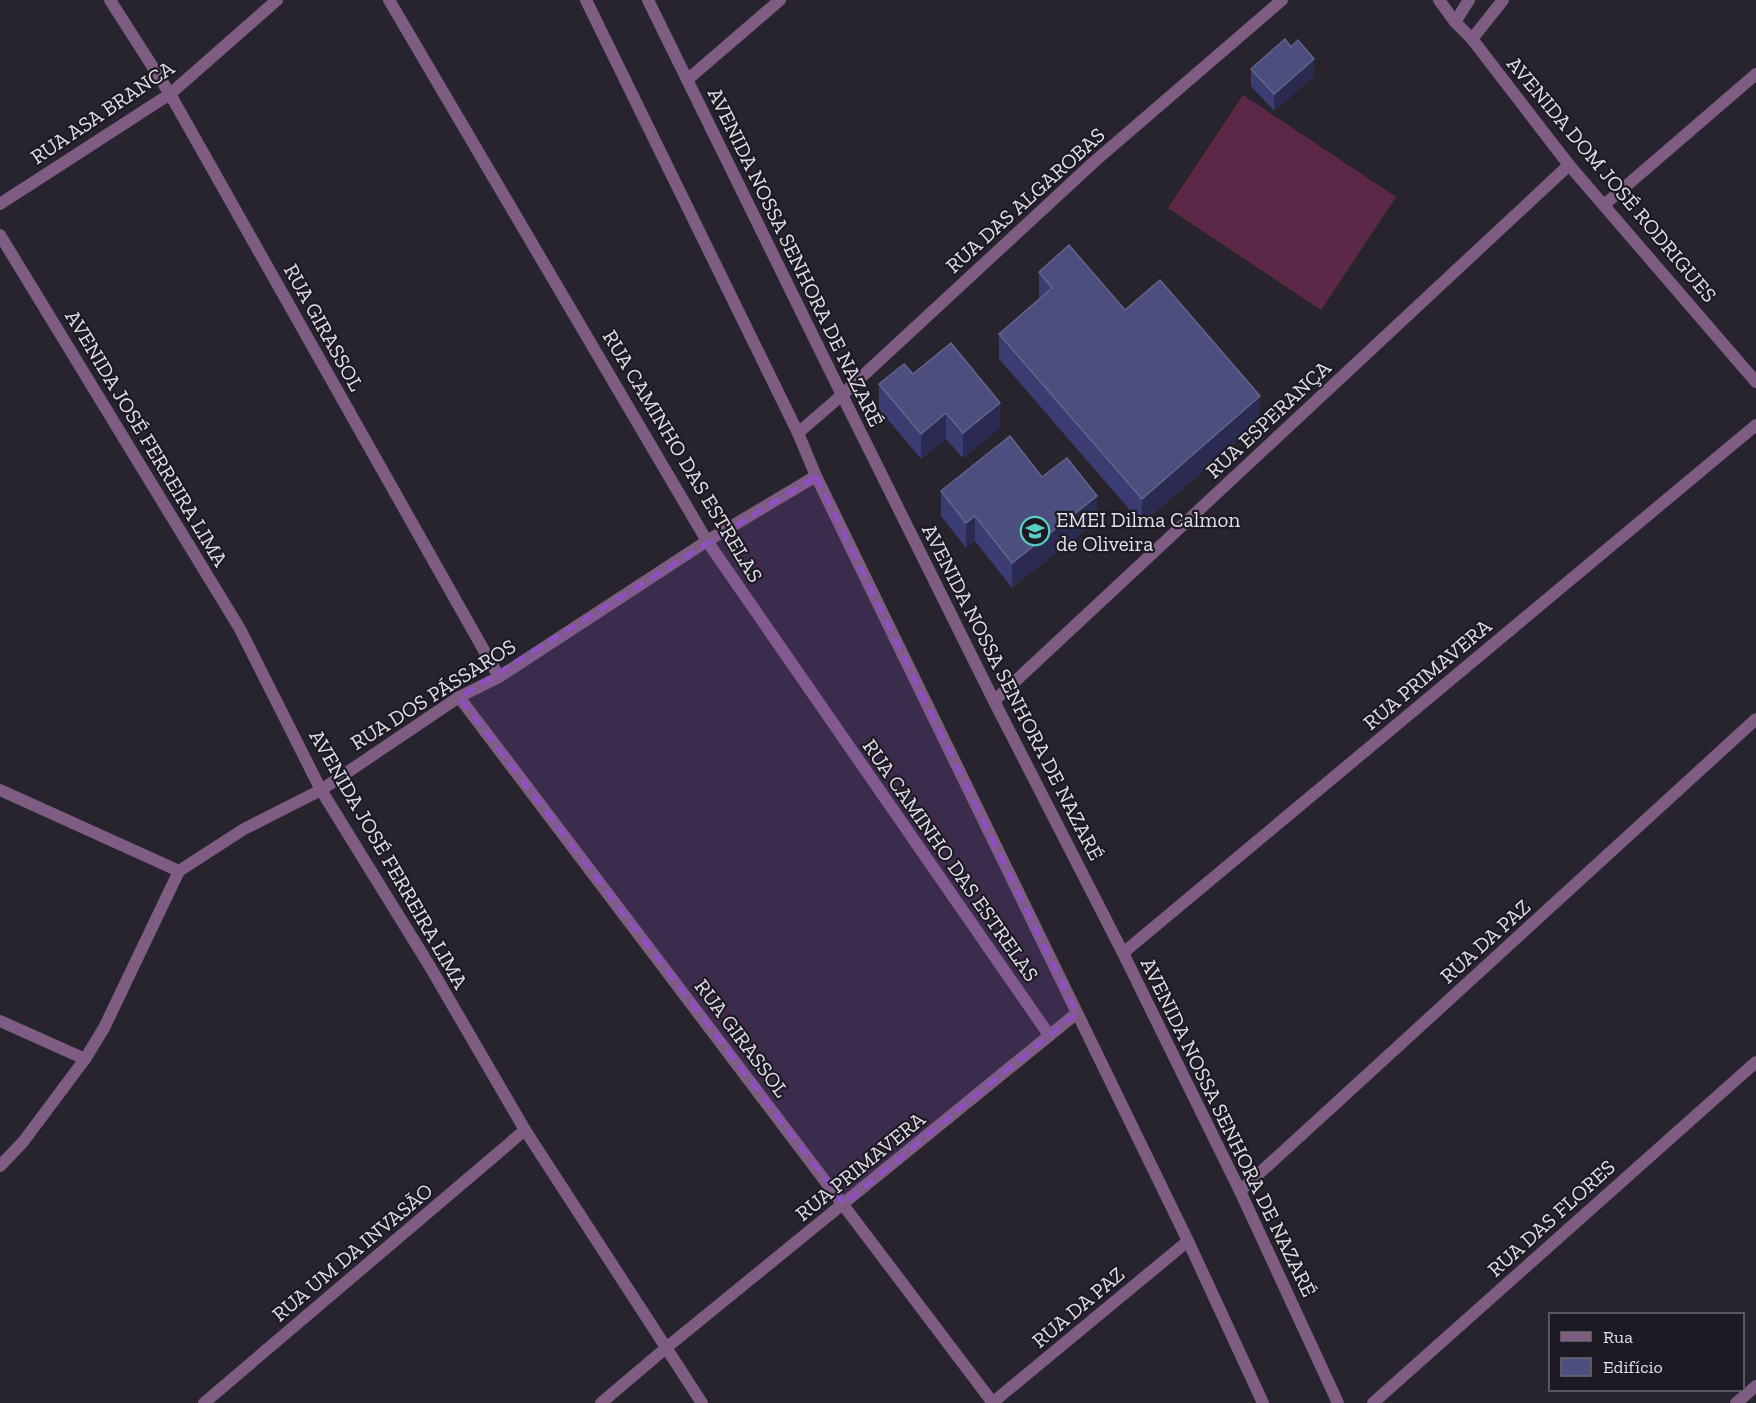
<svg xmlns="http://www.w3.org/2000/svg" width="1756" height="1403" font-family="'Zilla Slab',serif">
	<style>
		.pitch { fill: #5c2847 }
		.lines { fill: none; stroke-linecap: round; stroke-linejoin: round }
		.minor { stroke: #7f5d83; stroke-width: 12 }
		.tertiary { stroke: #7f5d83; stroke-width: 12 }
		.wall { fill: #3b3c71 }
		.shaded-wall { fill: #2b2b51 }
		.building { fill: #4c4e7d; stroke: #64648e; stroke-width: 1.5 }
		.marked { fill: #8f50c7; fill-opacity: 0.2; stroke: #8f50c7; stroke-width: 4.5; stroke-dasharray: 12 8; stroke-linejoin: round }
		.labels { text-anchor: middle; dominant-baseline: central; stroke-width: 4.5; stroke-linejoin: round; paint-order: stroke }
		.street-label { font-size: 21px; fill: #e1dfe6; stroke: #1e1a24 }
		.poi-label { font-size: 21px; fill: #e1dfe6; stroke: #1e1a24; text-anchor: start }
	</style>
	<rect width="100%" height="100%" fill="#27242e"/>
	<polygon class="pitch" points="1243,95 1396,197 1321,310 1168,208"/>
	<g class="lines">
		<g class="minor">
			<polyline points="110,0 170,94 499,677"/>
			<polyline points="389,0 707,541 1049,1035"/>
			<polyline points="1439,0 1455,22 1472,39 1569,165 1756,382"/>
			<polyline points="1455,22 1469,0"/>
			<polyline points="1472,39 1503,0"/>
			<polyline points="687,80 780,0"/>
			<polyline points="0,204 170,94 277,0"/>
			<polyline points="1604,205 1756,74"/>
			<polyline points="0,235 240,629 321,790 429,965 525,1130 702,1403"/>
			<polyline points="798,433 842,395 1095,161 1282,0"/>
			<polyline points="459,697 993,1403"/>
			<polyline points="994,701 1569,165"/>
			<polyline points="0,790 179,871"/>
			<polyline points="1123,953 1756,425"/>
			<polyline points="0,1021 85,1059"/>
			<polyline points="0,1166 23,1142 85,1059 104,1028 179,871 244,829 321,790 459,697 499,677 707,541 816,476"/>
			<polyline points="1240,1191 1756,719"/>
			<polyline points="204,1403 525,1130"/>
			<polyline points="601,1403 666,1348 1077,1013"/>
			<polyline points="992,1403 1188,1241"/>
			<polyline points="1373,1403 1756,1062"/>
			<polyline points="1736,1403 1756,1386"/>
		</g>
		<g class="tertiary">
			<polyline points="586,0 798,433 816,476 1188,1241 1263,1403"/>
			<polyline points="648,0 842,395 994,701 1123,953 1240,1191 1338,1403"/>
		</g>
	</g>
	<g class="wall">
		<polygon points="1251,69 1314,76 1274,111 1251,86"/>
		<polygon points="1039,272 1125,310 1260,421 1142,524 999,359 999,334 1040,298 1039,297"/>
		<polygon points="913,374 1000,428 963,458 946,439 921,459 879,409 879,384"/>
		<polygon points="1042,477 1097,521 1012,588 975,541 966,548 941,516 941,491"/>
	</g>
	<g class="shaded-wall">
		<polygon points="1314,59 1314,76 1274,111 1274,94"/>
		<polygon points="1260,396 1260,421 1142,524 1142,499"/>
		<polygon points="1000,403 1000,428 963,458 963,433"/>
		<polygon points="946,413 946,439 921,459 921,434"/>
		<polygon points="1097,496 1097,521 1012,588 1012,563"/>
		<polygon points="975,516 975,541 966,548 966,523"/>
	</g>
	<g class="building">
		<polygon points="1285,39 1291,47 1298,40 1314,59 1274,94 1251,69"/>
		<polygon points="1069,245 1125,310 1160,280 1260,396 1142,499 999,334 1052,288 1039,272"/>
		<polygon points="951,343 1000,403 963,433 946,413 921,434 879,384 904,364 913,374"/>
		<polygon points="1010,436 1042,477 1067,458 1097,496 1012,563 975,516 966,523 941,491"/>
	</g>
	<path class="marked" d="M816 476 1077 1013 844 1204 459 697Z"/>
	<defs>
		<g id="school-ring" transform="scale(1.5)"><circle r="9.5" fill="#1e1a24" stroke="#56cec4" stroke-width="1.5"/><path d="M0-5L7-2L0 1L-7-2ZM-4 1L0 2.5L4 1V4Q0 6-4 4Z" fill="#56cec4"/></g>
	</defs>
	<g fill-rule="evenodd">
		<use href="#school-ring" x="1035" y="531"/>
	</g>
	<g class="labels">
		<g class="street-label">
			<text transform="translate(102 112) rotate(-34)">RUA ASA BRANCA</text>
			<text transform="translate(1612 179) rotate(50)">AVENIDA DOM JOSÉ RODRIGUES</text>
			<text transform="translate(1025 200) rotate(-42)">RUA DAS ALGAROBAS</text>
			<text transform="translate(796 257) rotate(64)">AVENIDA NOSSA SENHORA DE NAZARÉ</text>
			<text transform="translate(324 327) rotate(61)">RUA GIRASSOL</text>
			<text transform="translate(1268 419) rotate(-43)">RUA ESPERANÇA</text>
			<text transform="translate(147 438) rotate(59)">AVENIDA JOSÉ FERREIRA LIMA</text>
			<text transform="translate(683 456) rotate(59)">RUA CAMINHO DAS ESTRELAS</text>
			<text transform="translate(1427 674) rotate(-40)">RUA PRIMAVERA</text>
			<text transform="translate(1013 692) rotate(63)">AVENIDA NOSSA SENHORA DE NAZARÉ</text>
			<text transform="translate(433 694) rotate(-32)">RUA DOS PÁSSAROS</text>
			<text transform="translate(389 859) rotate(60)">AVENIDA JOSÉ FERREIRA LIMA</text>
			<text transform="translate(951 860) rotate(55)">RUA CAMINHO DAS ESTRELAS</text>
			<text transform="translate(1485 941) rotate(-42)">RUA DA PAZ</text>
			<text transform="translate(742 1038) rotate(53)">RUA GIRASSOL</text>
			<text transform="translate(1229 1127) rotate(64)">AVENIDA NOSSA SENHORA DE NAZARÉ</text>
			<text transform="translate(860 1166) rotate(-39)">RUA PRIMAVERA</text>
			<text transform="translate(1551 1218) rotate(-42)">RUA DAS FLORES</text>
			<text transform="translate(352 1252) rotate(-40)">RUA UM DA INVASÃO</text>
			<text transform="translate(1078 1307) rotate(-40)">RUA DA PAZ</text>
		</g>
		<g class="poi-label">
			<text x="1056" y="519">EMEI Dilma Calmon<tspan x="1056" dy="24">de Oliveira</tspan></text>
		</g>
	</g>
	<rect x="1549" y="1313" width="195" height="78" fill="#1e1a24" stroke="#6c6972" stroke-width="1.5"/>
	<rect x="1561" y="1332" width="30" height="9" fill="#7f5d83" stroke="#6c6972" stroke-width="1.5"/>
	<text x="1603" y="1343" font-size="18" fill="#e1dfe6">Rua</text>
	<rect x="1561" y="1358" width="30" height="18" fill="#4c4e7d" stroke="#6c6972" stroke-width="1.5"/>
	<text x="1603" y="1373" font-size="18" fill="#e1dfe6">Edifício</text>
</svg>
